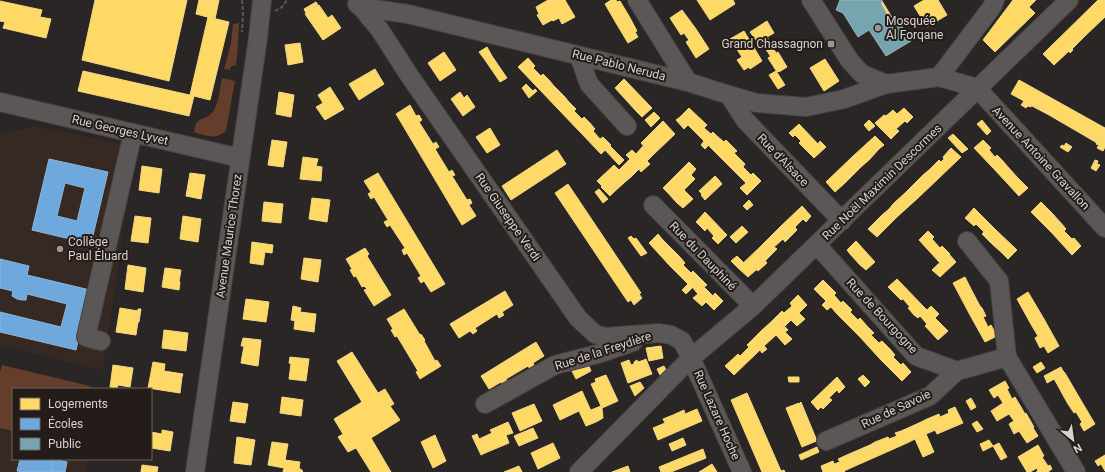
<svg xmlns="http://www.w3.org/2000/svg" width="1105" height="472" font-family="Roboto,sans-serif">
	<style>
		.built { fill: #362924 }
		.green { fill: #643d2b }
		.homes { fill: #ffd966; stroke: #f3d786 }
		.schools { fill: #6fa8dc; stroke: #8eb5d8; fill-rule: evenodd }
		.public { fill: #76a5af; stroke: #93b2b9 }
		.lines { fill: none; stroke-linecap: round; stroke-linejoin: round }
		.minor-casing { stroke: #464241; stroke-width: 20 }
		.path { stroke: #5b5857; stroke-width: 2; stroke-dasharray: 4 2; stroke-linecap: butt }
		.minor { stroke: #5b5756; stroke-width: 18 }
		.poi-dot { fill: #9b9694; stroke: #241c18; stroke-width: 1.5 }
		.labels { text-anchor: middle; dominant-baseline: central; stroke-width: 4; stroke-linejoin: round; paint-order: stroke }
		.poi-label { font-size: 12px; fill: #d8d2d0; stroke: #241c18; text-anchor: start }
		.street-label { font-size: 12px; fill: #d8d2d0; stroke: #241c18 }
	</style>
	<rect width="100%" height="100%" fill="#2a2625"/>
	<g class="built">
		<polygon points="35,126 135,147 103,370 0,345 0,134"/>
		<polygon points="0,429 13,432 13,459 88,459 85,472 0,472"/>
	</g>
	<g class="green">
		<polygon points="239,23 238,45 236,65 232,66 230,68 230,70 224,69 231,43 233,24"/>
		<path d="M222 78 235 81 226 131C214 140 207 136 194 132 196 114 207 122 214 110 219 101 220 88 222 78Z"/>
		<polygon points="2,365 90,386 89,389 13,389 13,431 0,428 0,372"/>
	</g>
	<g class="homes">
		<polygon points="95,0 187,0 169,81 82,60"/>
		<polygon points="199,0 219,0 215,19 196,14"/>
		<polygon points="548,0 565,0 575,17 562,24 559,18 553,21 552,20 543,25 537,15 539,14 536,7"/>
		<polygon points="611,0 616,0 617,2 620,1 629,16 616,23 605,4"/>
		<polygon points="697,0 733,0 735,4 710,20"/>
		<polygon points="924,0 938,0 947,15 927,27 914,6"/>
		<polygon points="1013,0 1022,0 1035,13 995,52 983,40"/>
		<polygon points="1022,0 1036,0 1029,7"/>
		<polygon points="1098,0 1105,0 1105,17 1085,36 1083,33 1069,46 1073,50 1070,53 1069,51 1054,65 1043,54"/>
		<polygon points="0,1 42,10 40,17 51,19 46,38 3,28 5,22 0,21"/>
		<polygon points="882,1 896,24 894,26 881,4"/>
		<polygon points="316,2 318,5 306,13 304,9"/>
		<polygon points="319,5 328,18 332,15 341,28 323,40 305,14"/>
		<polygon points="682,10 696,29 686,36 684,33 681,35 670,18"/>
		<polygon points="629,16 637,31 635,32 638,37 628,43 616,23"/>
		<polygon points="208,17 229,22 210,100 190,95"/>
		<polygon points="767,21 774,33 767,37 776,53 771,57 761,42 758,43 750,32"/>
		<polygon points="696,29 709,49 696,58 686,42 689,40 686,36"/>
		<polygon points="744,31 762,61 750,69 730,39"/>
		<polygon points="1083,33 1085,36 1072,49 1069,46"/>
		<polygon points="300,43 303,62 288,65 285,45"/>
		<polygon points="487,47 492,56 485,60 479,52"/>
		<polygon points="444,52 456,70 440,81 428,63"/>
		<polygon points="778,52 787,67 779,72 779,71 777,72 768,58"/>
		<polygon points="492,56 507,78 500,82 485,60"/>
		<polygon points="742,57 749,67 744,70 737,60"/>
		<polygon points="528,58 535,66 533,68 541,76 543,74 549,80 539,89 518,67"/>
		<polygon points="825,59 839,81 824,91 810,68"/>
		<polygon points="375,69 384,84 359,100 349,84"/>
		<polygon points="83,71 194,96 189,116 78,91"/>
		<polygon points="776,71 785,85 778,89 769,75"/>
		<polygon points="624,79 652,108 642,117 636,111 638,108 628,97 626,100 615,88"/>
		<polygon points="549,80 554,86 552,88 562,99 565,97 568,101 559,110 539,89"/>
		<polygon points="1019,80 1105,128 1105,147 1103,151 1097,148 1099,145 1096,144 1099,139 1082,130 1080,133 1049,115 1050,112 1033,103 1031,107 1028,106 1026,108 1021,105 1024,101 1011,94"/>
		<polygon points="526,84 533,91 535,89 537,91 529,98 522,88"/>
		<polygon points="554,86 565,97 562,99 552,88"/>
		<polygon points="330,87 344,109 325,120 316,107 323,103 318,95"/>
		<polygon points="279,92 294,95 291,117 276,114"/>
		<polygon points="460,92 464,98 467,95 475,107 463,116 451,99"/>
		<polygon points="628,97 638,108 636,111 626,100"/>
		<polygon points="568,101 576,109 574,111 582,119 584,117 590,123 580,132 559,110"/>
		<polygon points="1033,103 1050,112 1049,115 1032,106"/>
		<polygon points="410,105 416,116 419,115 422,120 419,122 433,144 436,142 439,147 435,149 449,172 452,170 455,175 452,176 467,200 470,199 472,203 469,205 476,216 462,225 396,114"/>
		<polygon points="689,108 707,125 704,128 711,134 713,132 717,136 705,149 701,145 704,141 680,117"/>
		<polygon points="904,108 913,117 907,123 905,121 896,129 899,131 891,139 875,123 884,115 886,116 893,110 897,114"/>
		<polygon points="654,112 660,118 651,127 645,120"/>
		<polygon points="680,117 688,125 684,129 676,120"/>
		<polygon points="869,120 875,126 869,131 864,125"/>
		<polygon points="982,120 991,131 987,135 977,124"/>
		<polygon points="663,121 675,134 652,156 641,143"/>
		<polygon points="590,123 595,129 593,131 600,139 603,137 611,145 601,154 580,132"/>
		<polygon points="799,124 818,144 820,141 826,147 814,158 799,143 801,141 795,135 793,137 789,133"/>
		<polygon points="490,128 500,145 487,153 476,137"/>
		<polygon points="1082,130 1099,139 1097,143 1080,133"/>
		<polygon points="953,134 968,149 962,153 948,138"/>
		<polygon points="717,136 724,142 726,140 737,151 734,153 740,159 731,168 708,145"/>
		<polygon points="875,136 884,145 879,149 877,147 866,157 869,160 861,167 852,157"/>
		<polygon points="272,140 287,142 283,167 268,165"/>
		<polygon points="983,140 991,148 989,150 995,157 997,155 1003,161 994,169 974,148"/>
		<polygon points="1066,143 1072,147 1068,152 1060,147 1062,145 1064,146"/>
		<polygon points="610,146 624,160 619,165 605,150"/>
		<polygon points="643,146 652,156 647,161 650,164 641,172 639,169 631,177 622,167 630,159 626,155 632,150 636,154"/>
		<polygon points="877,147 879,149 869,160 866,157"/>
		<polygon points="951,148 961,157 938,179 929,170 939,160 941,162 944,159 943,157"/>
		<polygon points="557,150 566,164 511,200 502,186"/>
		<polygon points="303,157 318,159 316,166 322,167 321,181 300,179"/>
		<polygon points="852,157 861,167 856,172 853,170 843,180 845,183 835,192 826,182"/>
		<polygon points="740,159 745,164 743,167 751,175 753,173 761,181 747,195 740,188 746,183 731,168"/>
		<polygon points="1095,160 1098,161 1097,164 1100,165 1096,171 1091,168"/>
		<polygon points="1003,161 1008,167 1006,169 1016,179 1018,178 1028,188 1019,196 994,169"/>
		<polygon points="689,162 696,169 691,175 695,179 684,190 679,185 689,176 682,169"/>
		<polygon points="614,165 619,170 622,167 631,177 625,182 623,180 612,190 614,192 610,196 601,187 602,186 597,181"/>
		<polygon points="142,166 162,169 159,193 139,190"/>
		<polygon points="1008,167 1018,178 1016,179 1006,169"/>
		<polygon points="682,169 689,176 679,185 693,199 683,208 677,203 680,200 670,189 667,192 663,188"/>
		<polygon points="853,170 856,172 845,183 843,180"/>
		<polygon points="929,170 938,179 918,198 909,189 913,185 915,187 925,178 923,175"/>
		<polygon points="190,173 205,175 201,199 186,196"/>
		<polygon points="378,173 445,284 431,292 424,281 421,283 418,278 421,276 407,253 404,255 402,250 405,248 390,225 387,227 384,222 388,220 374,197 371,199 368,194 371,192 364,181"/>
		<polygon points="923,175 925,178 915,187 913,185"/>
		<polygon points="715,176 718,179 702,194 699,191"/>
		<polygon points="718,179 722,184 705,200 701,195"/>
		<polygon points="623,180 625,182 614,192 612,190"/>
		<polygon points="568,184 641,293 628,302 555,193"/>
		<polygon points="599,189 608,199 603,203 595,192"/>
		<polygon points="670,189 680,200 677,203 667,192"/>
		<polygon points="909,189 918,198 897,217 889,209 894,203 896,206 907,195 905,193"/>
		<polygon points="905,193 907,195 896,206 894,203"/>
		<polygon points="312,198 330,200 327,222 309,219"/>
		<polygon points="749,200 753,205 747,210 743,206"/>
		<polygon points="264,202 283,204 281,223 262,221"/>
		<polygon points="1041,202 1051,212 1048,215 1058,225 1051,232 1031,212"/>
		<polygon points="802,206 811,216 806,222 803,219 795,227 797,230 791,236 781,226"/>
		<polygon points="974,208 996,230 987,239 982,234 984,232 976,224 974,226 965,218"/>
		<polygon points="889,209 897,217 877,237 868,229 872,225 874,227 885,217 882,215"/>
		<polygon points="705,212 727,235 718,244 712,238 714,236 707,228 705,231 696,222"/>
		<polygon points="1051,212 1061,223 1058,225 1048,215"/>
		<polygon points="882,215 885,217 874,227 872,225"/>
		<polygon points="135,216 151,218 148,243 131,241"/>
		<polygon points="183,216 201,219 198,242 180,239"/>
		<polygon points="1061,223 1066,229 1064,231 1072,239 1074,238 1081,246 1072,255 1051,232"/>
		<polygon points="742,226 748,232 736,243 730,237"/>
		<polygon points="781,226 791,236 785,242 783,239 774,247 777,249 770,256 761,246"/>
		<polygon points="996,230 1017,250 1008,259 1002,253 1004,251 993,241 991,243 987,239"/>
		<polygon points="928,231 934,237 932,239 940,248 942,246 950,254 940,263 919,240"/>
		<polygon points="658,234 663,240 661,243 670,251 672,249 680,257 670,266 649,243"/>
		<polygon points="631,236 634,239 636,238 647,253 641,256 628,238"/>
		<polygon points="663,240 672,249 670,251 661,243"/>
		<polygon points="856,241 875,262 866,270 860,265 863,263 853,252 850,254 847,250"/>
		<polygon points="993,241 1004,251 1002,253 991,243"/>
		<polygon points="252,242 273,245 272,253 265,252 263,265 250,263"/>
		<polygon points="761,246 770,256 765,261 763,258 753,267 756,270 748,277 738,268"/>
		<polygon points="365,248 369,254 367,256 391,295 374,306 364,290 367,289 364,286 362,287 356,276 354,277 350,270 352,269 346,259"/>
		<polygon points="853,252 863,263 860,265 850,254"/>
		<polygon points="949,254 956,262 940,277 932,270"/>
		<polygon points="737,256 744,263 738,268 731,261"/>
		<polygon points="680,257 685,263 683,265 691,273 693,271 701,279 686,294 682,290 688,284 670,266"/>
		<polygon points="304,258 321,260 318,282 301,279"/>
		<polygon points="763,258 767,263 758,271 753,267"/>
		<polygon points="128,265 146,268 143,292 125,289"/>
		<polygon points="165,268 181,270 179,282 180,282 179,290 162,287"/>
		<polygon points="965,277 972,291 969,292 977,308 980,306 982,308 970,315 953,283"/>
		<polygon points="701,279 707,285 704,287 713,296 715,293 723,301 714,310 706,302 702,306 693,298 698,294 693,288"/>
		<polygon points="897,279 923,306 914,315 908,308 910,307 903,299 901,300 888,287"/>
		<polygon points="823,280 836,293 834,295 841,303 843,301 847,305 837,314 831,307 827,310 822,305 826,301 814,289"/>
		<polygon points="505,291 513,305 502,312 504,315 499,318 497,314 475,328 477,331 473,334 470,331 459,338 450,324"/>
		<polygon points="972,291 980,306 977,308 969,292"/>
		<polygon points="1028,292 1044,319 1032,326 1017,299"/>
		<polygon points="639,294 642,298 634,305 631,300"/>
		<polygon points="798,295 807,305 799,313 805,319 797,326 791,320 785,326 776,317 782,311 784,313 792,306 790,303"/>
		<polygon points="246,299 269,302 266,322 243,319"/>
		<polygon points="847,305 852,310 850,312 858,320 860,318 868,327 859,336 837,314"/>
		<polygon points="293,306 301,308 300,312 316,314 314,332 294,329 295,321 291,320"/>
		<polygon points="923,306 927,310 931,306 939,314 935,318 948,331 938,340 925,326 927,324 920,316 918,318 914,315"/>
		<polygon points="120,308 138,311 136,322 138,322 136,335 116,332"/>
		<polygon points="982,308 986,316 983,317 988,327 991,325 997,336 985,342 970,315"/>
		<polygon points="138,309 141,309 139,322 136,322"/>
		<polygon points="404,309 420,335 421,334 425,340 424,341 435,361 437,360 441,366 420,379 416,372 418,371 397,336 395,337 391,330 393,329 387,319"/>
		<polygon points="776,317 788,330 785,332 792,339 785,345 776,335 764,346 755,337 761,331 763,333 774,323 772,321"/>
		<polygon points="1044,319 1059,346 1048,353 1044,346 1040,348 1035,338 1038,336 1032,326"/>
		<polygon points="772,321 774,323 763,333 761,331"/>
		<polygon points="868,327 874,333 871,335 879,343 882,341 890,349 880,359 859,336"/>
		<polygon points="164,330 188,333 186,351 162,348"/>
		<polygon points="755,337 767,349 762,353 760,350 734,375 725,366 738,354 740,356 749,347 747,345"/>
		<polygon points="243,338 261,340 258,366 241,363 244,346 241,346"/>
		<polygon points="536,342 544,356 533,363 535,367 530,369 528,366 506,379 507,382 503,385 501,382 489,389 481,376"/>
		<polygon points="661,346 663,358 649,361 646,348"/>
		<polygon points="890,349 895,355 893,357 901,365 903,363 911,372 902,381 880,359"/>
		<polygon points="352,352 378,393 385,389 394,404 390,406 400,420 371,438 391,472 371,472 356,448 348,452 338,437 343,434 334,419 362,402 337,361"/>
		<polygon points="290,357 309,359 306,381 289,379 291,364 289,363"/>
		<polygon points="646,359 652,374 649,375 644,360"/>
		<polygon points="629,360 631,365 634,364 634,362 637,360 638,362 644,360 649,375 628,383 621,363"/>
		<polygon points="153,362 165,364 163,379 171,380 172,376 182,377 180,393 148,388"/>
		<polygon points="1041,362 1045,368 1037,373 1033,367"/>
		<polygon points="588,364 591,371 576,379 572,371"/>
		<polygon points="113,365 133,368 130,387 118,385 117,388 110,387"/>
		<polygon points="664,366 666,370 660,375 657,369"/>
		<polygon points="1061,367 1063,371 1046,380 1044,376"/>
		<polygon points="164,371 183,374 182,377 172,376 171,380 163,379"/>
		<polygon points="1063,371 1065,373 1047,383 1046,380"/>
		<polygon points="1065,373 1079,397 1068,404 1064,397 1067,396 1059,382 1057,384 1054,379"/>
		<polygon points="606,375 618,401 602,408 603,418 596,422 591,410 601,406 591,384 596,382 595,379"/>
		<polygon points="863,375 870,382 865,387 858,379"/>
		<polygon points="788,377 799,377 799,382 789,382"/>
		<polygon points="837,377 845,387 839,393 837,390 829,398 832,400 823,409 821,407 818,410 811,402"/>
		<polygon points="1005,381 1009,388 1007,389 1012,399 1015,397 1021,407 997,421 991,411 1003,403 998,395 994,398 989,390"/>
		<polygon points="640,382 644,388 635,396 630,386"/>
		<polygon points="1059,382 1067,396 1064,397 1057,384"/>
		<polygon points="582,391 596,422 586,426 579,411 560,420 553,405"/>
		<polygon points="747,393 781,471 784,470 785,472 762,472 731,400"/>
		<polygon points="282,397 303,400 301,416 280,413"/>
		<polygon points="1079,397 1095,424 1084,431 1080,424 1082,422 1076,412 1074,413 1068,404"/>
		<polygon points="971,398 976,407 971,410 966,401"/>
		<polygon points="233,402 248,404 245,423 230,421"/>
		<polygon points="801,402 817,441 814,442 799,404"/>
		<polygon points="799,403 814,442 802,447 786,408"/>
		<polygon points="534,404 542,421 520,431 512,413"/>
		<polygon points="955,407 963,423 937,434 935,430 933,431 927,419 939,414 940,417 949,413 948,410"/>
		<polygon points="1021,407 1025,414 1022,416 1029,428 1032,426 1038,436 1027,443 1019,431 1014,434 1009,424 1014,421 1009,414"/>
		<polygon points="697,409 702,421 681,430 673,415 684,410 685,414"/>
		<polygon points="1026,413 1034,427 1033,428 1032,426 1029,428 1022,416"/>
		<polygon points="673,415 681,430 658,440 653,428 665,423 663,419"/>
		<polygon points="927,419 933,431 926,434 934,452 923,457 915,439 907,443 901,431 908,428 909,431 923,425 921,422"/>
		<polygon points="977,421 983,429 977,432 972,424"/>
		<polygon points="508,422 513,433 506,435 509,443 485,453 479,439 492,433 490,430"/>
		<polygon points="921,422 923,425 909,431 908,428"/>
		<polygon points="533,428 538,438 519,446 514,436"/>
		<polygon points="162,430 173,432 170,451 151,448 151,432 162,434"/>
		<polygon points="901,431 907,443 880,455 875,442 888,437 889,439 897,436 895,433"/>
		<polygon points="477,434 485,453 481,455 472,436"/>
		<polygon points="435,435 446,461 433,468 421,442"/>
		<polygon points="237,437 255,440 251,465 234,463"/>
		<polygon points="683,438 686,445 672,451 669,444"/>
		<polygon points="989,440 993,446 983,451 980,444"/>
		<polygon points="272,442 288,444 285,460 300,462 299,468 303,471 302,472 283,472 284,468 268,465"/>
		<polygon points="875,442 880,455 855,466 849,454 856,451 857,453 871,448 870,445"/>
		<polygon points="553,443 560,458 538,469 531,453"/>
		<polygon points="999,443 1007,457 1001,460 993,446"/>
		<polygon points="870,445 871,448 857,453 856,451"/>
		<polygon points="1038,445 1044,456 1042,457 1048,466 1050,465 1052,469 1048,472 1036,472 1038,471 1037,468 1030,472 1027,472 1018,457"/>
		<polygon points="817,447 819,452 801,460 799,455"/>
		<polygon points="703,449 706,458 671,472 661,472 659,467"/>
		<polygon points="849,454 855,466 844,471 845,472 823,472 821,466 833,461 834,464 840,462 838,459"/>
		<polygon points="1105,455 1105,471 1101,464 1098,466 1095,461"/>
		<polygon points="712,464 717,472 699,472"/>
		<polygon points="142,465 158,467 157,472 141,472"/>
		<polygon points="519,466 522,472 504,472"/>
		<polygon points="628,466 630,472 612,472"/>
	</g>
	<g class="schools">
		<path d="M49 159 108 172 91 244 32 230ZM65 183 85 188 77 221 57 216Z"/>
		<polygon points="0,259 29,266 27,275 90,290 76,350 0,332 0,312 61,327 67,304 27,294 26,300 22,300 17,299 12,296 13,291 0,288"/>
		<polygon points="20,459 54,459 51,472 23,472 17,471"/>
		<polygon points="54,459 67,462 65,472 51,472"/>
	</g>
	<polygon class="public" points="840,0 882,0 881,4 894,26 899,22 911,41 886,56 869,30 858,37 843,13 836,10"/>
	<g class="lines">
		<g class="minor-casing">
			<g id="minor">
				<polyline points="637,0 688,82"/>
				<polyline points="811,0 850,61 862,74 886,84 939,77 977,88"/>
				<polyline points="357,4 361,7 408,14 688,82 729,95 757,103 806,107 844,99 886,84"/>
				<polyline points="361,7 380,30 409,75 578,318 595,334 605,337 659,333 671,335 682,341 691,358 742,472"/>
				<polyline points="579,56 589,84 627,126"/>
				<polyline points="939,77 992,7 995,0"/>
				<polyline points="977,88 1105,228"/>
				<polyline points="729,95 745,120 842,221"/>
				<polyline points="0,102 240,158"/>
				<polyline points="653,205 753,306"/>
				<polyline points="967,241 999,281 1007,357 1076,472"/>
				<polyline points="817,245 916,356 957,371"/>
				<polyline points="101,341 86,337 133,133"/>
				<polyline points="485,404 555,365 601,353 633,342"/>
				<polyline points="826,441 930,396 957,371 1007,357"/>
				<polyline points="195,472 258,38 262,0"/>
				<polyline points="579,472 691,358 753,306 1069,0"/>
			</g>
		</g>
		<g class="path">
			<polyline points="242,0 243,13 242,32"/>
			<polyline points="275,11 282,7 287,0"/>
		</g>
		<use href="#minor" class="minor"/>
	</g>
	<g class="poi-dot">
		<circle cx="878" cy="28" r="4"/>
		<rect x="827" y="40" width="8" height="8" rx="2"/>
		<circle cx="60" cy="249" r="4"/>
	</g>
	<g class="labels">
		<g class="poi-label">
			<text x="886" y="21">Mosquée<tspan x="886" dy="14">Al Forqane</tspan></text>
			<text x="823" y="44" text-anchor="end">Grand Chassagnon</text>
			<text x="68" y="242">Collège<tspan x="68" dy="14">Paul Éluard</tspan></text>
		</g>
		<g class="street-label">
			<text transform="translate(619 65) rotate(14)">Rue Pablo Neruda</text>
			<text transform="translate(120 130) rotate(13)">Rue Georges Lyvet</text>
			<text transform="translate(1041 158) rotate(47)">Avenue Antoine Gravallon</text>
			<text transform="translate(783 160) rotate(46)">Rue d'Alsace</text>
			<text transform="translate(882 182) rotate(-44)">Rue Noël Maximin Descormes</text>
			<text transform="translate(508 217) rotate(55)">Rue Giuseppe Verdi</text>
			<text transform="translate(229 236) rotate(-82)">Avenue Maurice Thorez</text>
			<text transform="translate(703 256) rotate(46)">Rue du Dauphiné</text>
			<text transform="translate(882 316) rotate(47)">Rue de Bourgogne</text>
			<text transform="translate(603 351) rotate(-18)">Rue de la Freydière</text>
			<text transform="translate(896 409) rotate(-25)">Rue de Savoie</text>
			<text transform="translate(717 415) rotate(66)">Rue Lazare Hoche</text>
		</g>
	</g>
	<rect x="12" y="388" width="140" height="72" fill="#241c18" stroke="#6c6562"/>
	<rect x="20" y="398" width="20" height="12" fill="#ffd966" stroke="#6c6562"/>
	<text x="48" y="408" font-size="12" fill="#d8d2d0">Logements</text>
	<rect x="20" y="418" width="20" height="12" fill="#6fa8dc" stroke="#6c6562"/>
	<text x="48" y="428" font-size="12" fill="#d8d2d0">Écoles</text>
	<rect x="20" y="438" width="20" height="12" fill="#76a5af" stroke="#6c6562"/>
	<text x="48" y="448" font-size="12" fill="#d8d2d0">Public</text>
	<g transform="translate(1073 440) rotate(151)" stroke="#241c18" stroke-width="3" paint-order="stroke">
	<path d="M0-3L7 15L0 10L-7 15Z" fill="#d8d2d0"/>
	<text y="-6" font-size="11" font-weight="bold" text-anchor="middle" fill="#d8d2d0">N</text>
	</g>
</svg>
